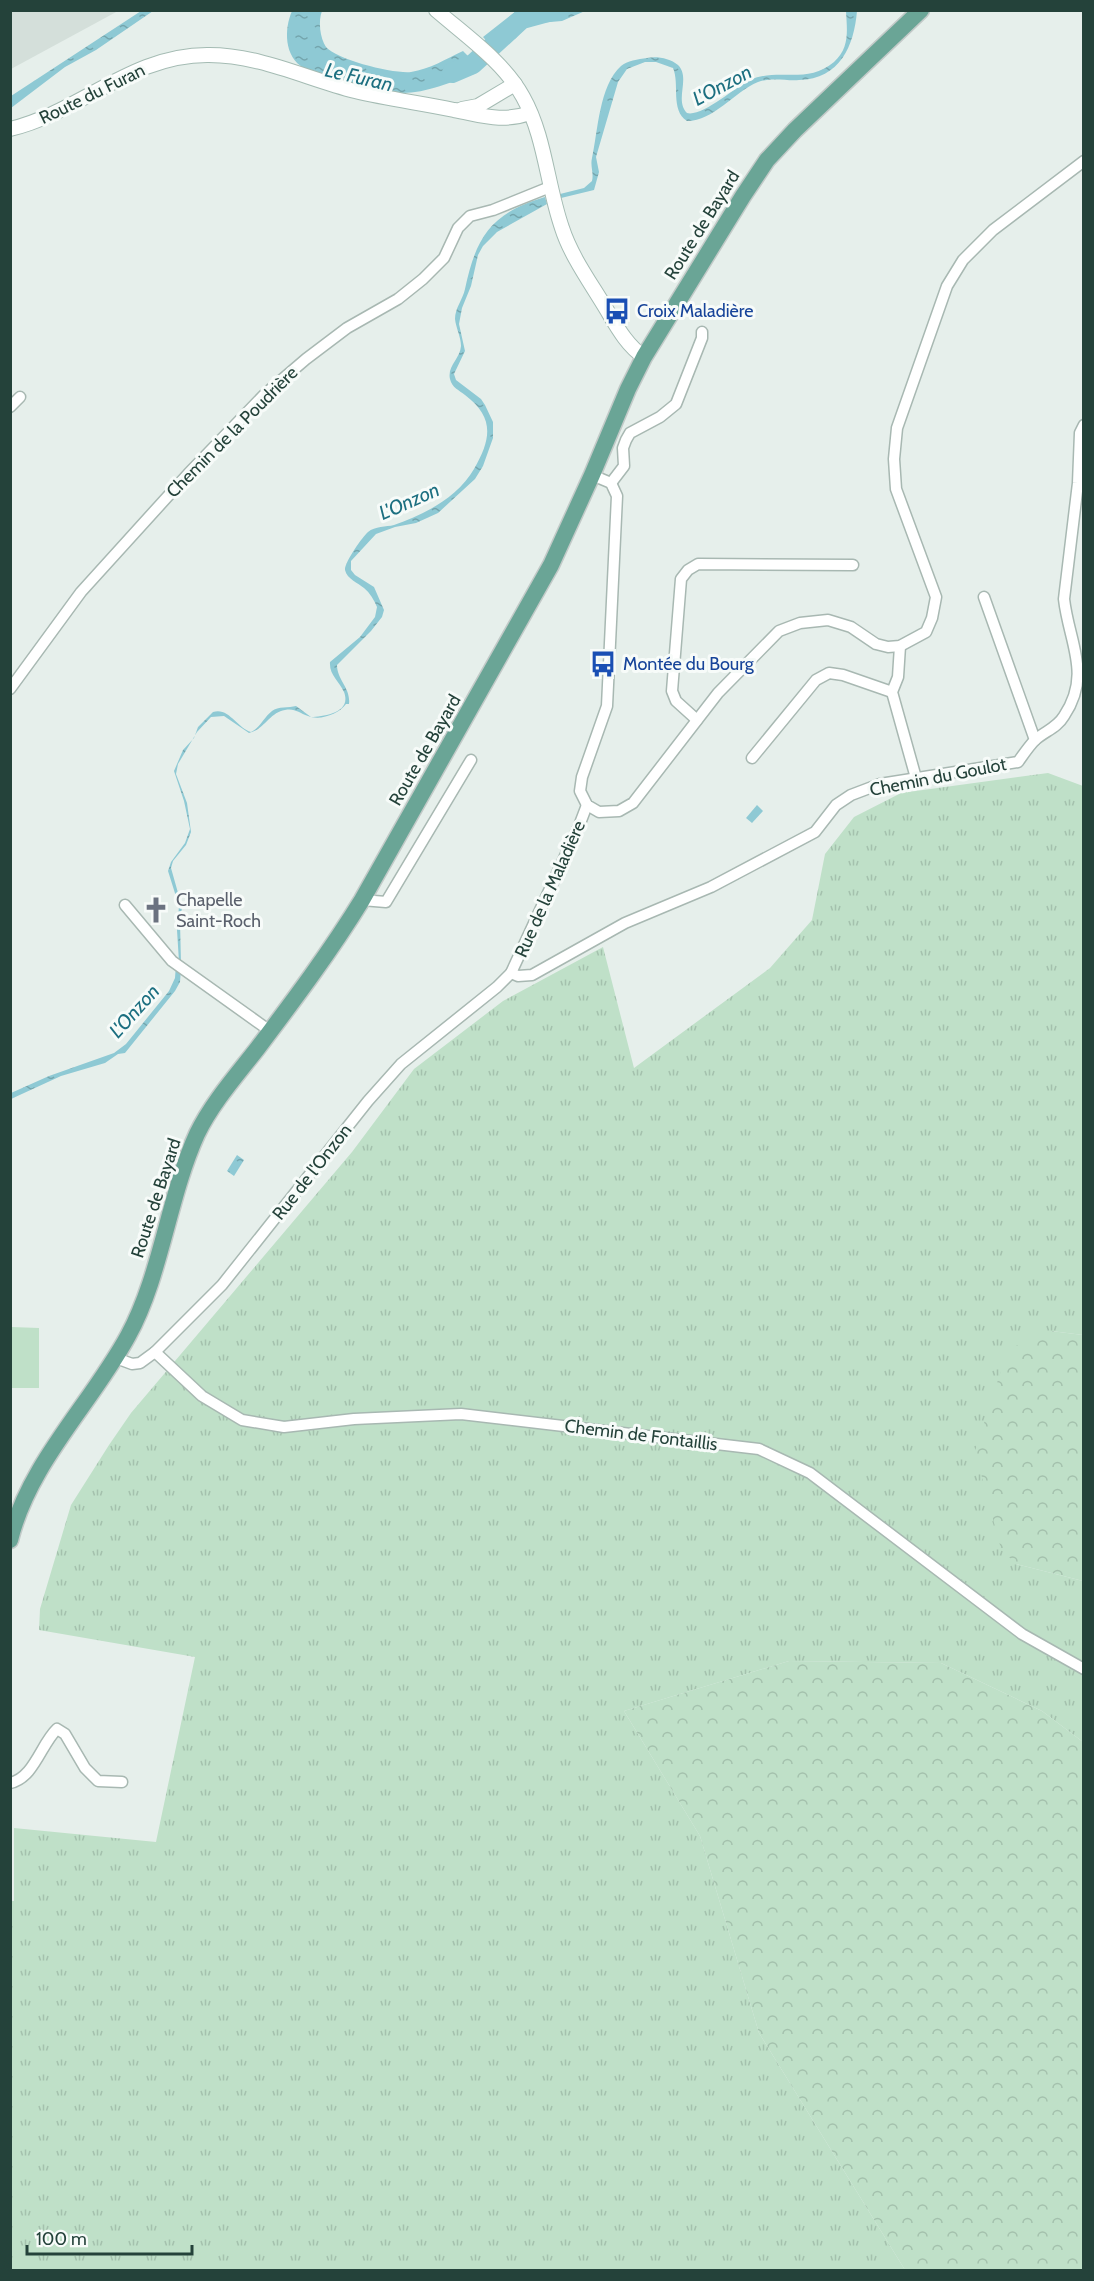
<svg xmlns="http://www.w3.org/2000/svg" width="1094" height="2281" font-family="Cabin,sans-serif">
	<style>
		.built { fill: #d4dfda }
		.grass { fill: url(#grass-tufts) }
		.forest { fill: url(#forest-crowns) }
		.garden { fill: #bfe0c8 }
		.water { fill: url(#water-ripples) }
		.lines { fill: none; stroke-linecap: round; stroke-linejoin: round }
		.river { stroke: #8ec9d4; stroke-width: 20 }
		.street-casing { stroke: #a8b8b2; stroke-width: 13 }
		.secondary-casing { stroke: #a4bbb3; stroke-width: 16 }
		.primary-casing { stroke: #c2cac8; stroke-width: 19 }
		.street { stroke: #fff; stroke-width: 10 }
		.secondary { stroke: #fff; stroke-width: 14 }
		.primary { stroke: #6aa596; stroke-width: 16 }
		.labels { text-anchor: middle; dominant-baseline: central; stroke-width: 6; stroke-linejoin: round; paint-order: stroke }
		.street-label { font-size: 18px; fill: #24423a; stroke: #f7fbf9 }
		.transit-label { font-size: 18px; fill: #164399; stroke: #f7fbf9; text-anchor: start }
		.worship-label { font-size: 18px; fill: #5b616d; stroke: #f7fbf9; text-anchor: start }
		.water-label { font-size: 20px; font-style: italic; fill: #1c6f80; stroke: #f7fbf9 }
	</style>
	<defs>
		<pattern id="grass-tufts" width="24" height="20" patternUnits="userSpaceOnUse" patternTransform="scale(1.5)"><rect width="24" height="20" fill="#bfe0c8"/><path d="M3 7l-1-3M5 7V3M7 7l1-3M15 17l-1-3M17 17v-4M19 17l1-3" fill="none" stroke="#a4c1ad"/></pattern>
		<pattern id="forest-crowns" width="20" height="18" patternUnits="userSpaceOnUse" patternTransform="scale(1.5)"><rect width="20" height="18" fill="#bfe0c8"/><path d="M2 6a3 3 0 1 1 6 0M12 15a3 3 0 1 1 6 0" fill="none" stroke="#a4c1ad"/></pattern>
		<pattern id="water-ripples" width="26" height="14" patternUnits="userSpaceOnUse" patternTransform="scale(1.5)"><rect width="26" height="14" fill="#8ec9d4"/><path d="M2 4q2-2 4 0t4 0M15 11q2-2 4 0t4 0" fill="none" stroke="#74a5ad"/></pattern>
	</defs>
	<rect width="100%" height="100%" fill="#e6efeb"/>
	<polygon class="built" points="11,10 118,10 118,11 11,69"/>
	<polygon class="grass" points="1048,773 1083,786 1083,1335 1051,1331 1016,1564 1083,1581 1083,1742 1042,1711 941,1663 789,1661 624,1711 700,1836 759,2033 905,2270 11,2270 10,1901 14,1901 14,1828 156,1842 195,1657 39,1630 40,1609 71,1505 109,1445 131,1413 352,1152 414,1069 503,1001 603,947 634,1068 770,968 812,920 825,854 854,817 901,793"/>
	<g class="forest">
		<polygon points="1051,1331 1083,1335 1083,1581 1016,1564 1001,1549 975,1451 1008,1349"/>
		<polygon points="789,1661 941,1663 1042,1711 1083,1742 1083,2270 905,2270 759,2033 700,1836 624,1711"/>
	</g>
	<polygon class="garden" points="11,1327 39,1328 39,1388 11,1388"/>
	<g class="water">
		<polygon points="141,11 153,11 96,50 65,67 11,108 11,96"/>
		<path d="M292 11H322C318 21 320 38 326 47 337 60 394 74 411 72 430 69 446 59 463 51L477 65 474 74C451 82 427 93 402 93 384 93 366 87 348 82 334 79 317 76 304 68 284 57 284 29 292 11Z"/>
		<polygon points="516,11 516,10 585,11 562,21 527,24 516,38 496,51 483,37"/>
		<path d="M846 11H857C854 46 840 79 799 80 786 81 772 77 758 82 734 92 714 121 687 121 670 110 680 84 673 68L656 62H645L627 69 618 82 596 157 599 172 594 190 561 198 560 194 584 188 592 181C594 173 590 166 592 158 598 131 599 86 621 66 627 61 638 59 647 58 656 56 670 58 678 65 691 78 674 100 687 113 702 117 734 88 750 80 779 67 807 85 834 62 850 48 847 30 846 11Z"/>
		<path d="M545 197 547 204 497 232 483 246 478 255 471 286 462 308 459 324 465 351 454 374 456 380 481 399 485 405 493 422V438L483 466 475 479 438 513 416 523 395 527 376 534 351 561V570L355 575 374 587 384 610 382 617 371 631 337 665C337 680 351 688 349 704H346C339 714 320 721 308 716 299 713 295 708 285 710 270 712 264 730 249 733L224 716 211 717 197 732 178 764 176 774 187 803 191 832 186 845 173 861 171 868 182 907 180 921 181 964 179 962 177 930 179 906 168 871 171 862 185 843 190 829 184 801 174 771 183 750 194 738 198 727 213 712C229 707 237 728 251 732 260 728 264 717 272 711 278 706 289 708 296 706L311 717C324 716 352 713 344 692 339 681 329 675 330 662L360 637 375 617 377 607C374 600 370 593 364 588 358 583 347 579 345 570 344 563 363 536 368 532 375 526 386 527 394 525 424 515 458 497 474 469 492 438 494 417 465 395 459 390 452 388 450 379 447 366 460 359 461 346 461 337 456 328 455 319 455 308 463 299 465 289 476 237 491 213 545 197Z"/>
		<polygon points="757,805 763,811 752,823 746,818"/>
		<polygon points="176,965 181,969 180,982 175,991 125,1053 118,1054 105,1063 61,1076 11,1099 11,1093 49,1076 114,1053 126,1044 169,991 175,978"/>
		<polygon points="237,1155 244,1160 234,1176 227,1171"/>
	</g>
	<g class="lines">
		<polyline class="river" points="452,73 473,64 522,19 555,10"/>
		<g class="street-casing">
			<g id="street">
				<polyline points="10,407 20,397"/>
				<polyline points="592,475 611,483 617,496 607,706 582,777 580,791 587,805 599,812 619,811 633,803 718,693 779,631 800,623 828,620 851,627 876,644 888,647 900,646 926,632 932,618 936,597 896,489 894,459 897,428 947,286 963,260 993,230 1084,161"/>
				<polyline points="611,483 624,466 623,448 626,440 630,433 660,417 676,404 702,338 702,332"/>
				<polyline points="984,597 1035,740"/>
				<polyline points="900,646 898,677 892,692 916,778"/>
				<polyline points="10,689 81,592 188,474 264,395 306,359 347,328 398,299 423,279 444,258 458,228 470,216 493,210 550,187"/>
				<polyline points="697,720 676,701 672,691 681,579 688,570 698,564 853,565"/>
				<polyline points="752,758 816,680 829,673 843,675 892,692"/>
				<polyline points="362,900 386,902 471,760"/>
				<polyline points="125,905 172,961 270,1031"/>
				<path d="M511 973 518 976 532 975 625 923 711 887 815 832 836 805 851 795 880 784 1018 762C1023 755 1029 746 1035 740 1045 731 1057 728 1064 716 1092 674 1069 643 1064 599L1078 483 1080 433 1084 425"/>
				<polyline points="155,1352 202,1396 242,1420 284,1427 354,1419 461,1414 759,1449 810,1473 1022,1634 1084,1669"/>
				<polyline points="116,1358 132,1364 140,1363 155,1352 222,1285 368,1101 401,1064 497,987 511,973 579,826 587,805"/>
				<path d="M10 1783C34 1778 41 1744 57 1729L65 1734 85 1768 98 1781 122 1782"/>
			</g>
		</g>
		<g class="secondary-casing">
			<g id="secondary">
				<path d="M436 10C466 36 504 62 523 97 545 136 547 185 562 228 571 256 590 282 605 307 616 325 626 345 644 357"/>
				<polyline points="462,109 478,106 515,84"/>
				<path d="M10 129C81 112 132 54 209 55 260 55 307 79 355 91 388 99 421 103 454 110 482 115 502 123 530 113"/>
			</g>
		</g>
		<g class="primary-casing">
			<path id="primary" d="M10 1540C29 1463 91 1404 128 1336 161 1276 168 1198 197 1134 212 1103 236 1076 257 1049 294 1000 330 952 362 900L551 565 592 475 628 389 644 357 743 196 767 160 795 130 921 10"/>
		</g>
		<use href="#street" class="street"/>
		<use href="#secondary" class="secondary"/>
		<use href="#primary" class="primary"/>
	</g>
	<defs>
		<g id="bus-bare" transform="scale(2.07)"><path d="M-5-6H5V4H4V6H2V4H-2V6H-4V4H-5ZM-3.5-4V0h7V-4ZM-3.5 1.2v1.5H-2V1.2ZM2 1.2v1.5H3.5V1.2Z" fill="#1a4fb4" stroke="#f7fbf9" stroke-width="2.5" paint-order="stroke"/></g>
		<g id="church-bare" transform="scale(2.07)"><path d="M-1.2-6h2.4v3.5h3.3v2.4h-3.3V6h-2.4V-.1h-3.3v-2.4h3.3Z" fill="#6b7280" stroke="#f7fbf9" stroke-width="2.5" paint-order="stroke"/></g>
	</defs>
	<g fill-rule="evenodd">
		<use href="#bus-bare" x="617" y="311"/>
		<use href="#bus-bare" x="603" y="664"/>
		<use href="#church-bare" x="156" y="910"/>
	</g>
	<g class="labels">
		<g class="street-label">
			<text transform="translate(92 94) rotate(-26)">Route du Furan</text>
			<text transform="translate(702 225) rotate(-58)">Route de Bayard</text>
			<text transform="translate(232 432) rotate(-45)">Chemin de la Poudrière</text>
			<text transform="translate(425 750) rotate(-60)">Route de Bayard</text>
			<text transform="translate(938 777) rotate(-11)">Chemin du Goulot</text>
			<text transform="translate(550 889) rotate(-66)">Rue de la Maladière</text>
			<text transform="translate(312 1172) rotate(-52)">Rue de l'Onzon</text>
			<text transform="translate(156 1198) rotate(-72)">Route de Bayard</text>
			<text transform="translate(641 1435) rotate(7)">Chemin de Fontaillis</text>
		</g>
		<g class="transit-label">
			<text x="637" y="311">Croix Maladière</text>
			<text x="623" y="664">Montée du Bourg</text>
		</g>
		<g class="worship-label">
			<text x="176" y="900">Chapelle<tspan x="176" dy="21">Saint-Roch</tspan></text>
		</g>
		<g class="water-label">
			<text transform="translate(359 77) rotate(13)">Le Furan</text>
			<text transform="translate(722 85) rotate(-28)">L'Onzon</text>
			<text transform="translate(409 501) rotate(-24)">L'Onzon</text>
			<text transform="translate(134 1011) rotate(-48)">L'Onzon</text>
		</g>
	</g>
	<rect width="1094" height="2281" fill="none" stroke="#24423a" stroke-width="24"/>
	<path d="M27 2245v9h165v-9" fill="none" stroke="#24423a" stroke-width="3"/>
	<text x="36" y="2245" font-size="18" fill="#24423a" stroke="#f7fbf9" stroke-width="4.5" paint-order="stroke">100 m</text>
</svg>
